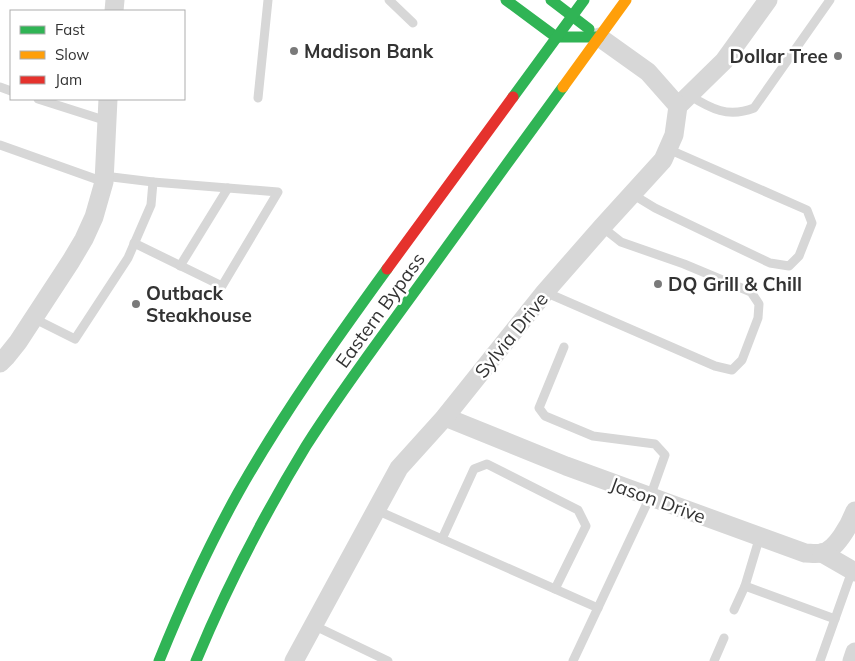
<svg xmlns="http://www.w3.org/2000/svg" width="855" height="661" font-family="Mulish,sans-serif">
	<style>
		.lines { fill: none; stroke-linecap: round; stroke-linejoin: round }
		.lane { stroke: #d7d7d7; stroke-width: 9 }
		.street { stroke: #d7d7d7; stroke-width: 19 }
		.fast { stroke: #30b455; stroke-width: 11 }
		.slow { stroke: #ff9f0a; stroke-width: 11 }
		.jam { stroke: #e5322d; stroke-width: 11 }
		.poi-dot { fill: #7a7a7a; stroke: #fff; stroke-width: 2 }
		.labels { text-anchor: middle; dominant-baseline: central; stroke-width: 5; stroke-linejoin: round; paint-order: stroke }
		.poi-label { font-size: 19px; font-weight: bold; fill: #333; stroke: #fff; text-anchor: start }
		.street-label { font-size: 19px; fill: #333; stroke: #fff }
	</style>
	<rect width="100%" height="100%" fill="#fff"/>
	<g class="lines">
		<g class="lane">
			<polyline points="389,0 413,23"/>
			<polyline points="0,87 11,91"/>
			<path d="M689 95C711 109 728 118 754 108L830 0"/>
			<polyline points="258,98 268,0"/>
			<polyline points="38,99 107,121"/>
			<polyline points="0,145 104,182"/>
			<polyline points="632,194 655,208 770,263 789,266 799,256 812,223 807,210 668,149"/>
			<polyline points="134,243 222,286 278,192 153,182"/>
			<polyline points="180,266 228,188"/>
			<polyline points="545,292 715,366 732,370 742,360 758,318 759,304 751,292 684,264 621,242 602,227"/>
			<polyline points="33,318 75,339 128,258 151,205 153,182 104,176"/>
			<polyline points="564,347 539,408 545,416 593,436 655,444 665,455 650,497 573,661"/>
			<polyline points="376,510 598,608"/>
			<polyline points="442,539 474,469 487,464 578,510 586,526 555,589"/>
			<polyline points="745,586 760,536"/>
			<polyline points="734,610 745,586 835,619"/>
			<polyline points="313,625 388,661"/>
			<polyline points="714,661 724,638"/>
			<polyline points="820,661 852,571"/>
		</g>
		<g class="street">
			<polyline points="114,11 115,0"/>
			<polyline points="678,106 724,61 768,0"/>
			<polyline points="0,363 6,357 18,342 71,261 84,239 94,217 104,182 108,99"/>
			<path d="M445 417 566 466 805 553C810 553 816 554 821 553 836 551 850 524 855 511"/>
			<polyline points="822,553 855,572"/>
			<polyline points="294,661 399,468 445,417 545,292 602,227 663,160 674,135 678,106 648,72 599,37"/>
			<polyline points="852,661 855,652"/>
		</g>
		<g class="fast">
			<polyline points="506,0 556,37 599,37"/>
			<polyline points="551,0 589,29"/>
			<polyline points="513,97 584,0"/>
			<path d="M159 661C182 604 208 547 238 493 282 415 334 342 387 269"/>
			<path d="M196 661C227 586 264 515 306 446 342 389 384 334 423 280 470 215 516 151 563 87"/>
		</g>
		<polyline class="slow" points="563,87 626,0"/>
		<polyline class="jam" points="387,269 513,97"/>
	</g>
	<g class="poi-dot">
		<circle cx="294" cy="51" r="5"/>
		<circle cx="838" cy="56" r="5"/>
		<circle cx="658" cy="284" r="5"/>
		<circle cx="136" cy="304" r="5"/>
	</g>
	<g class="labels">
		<g class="poi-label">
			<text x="304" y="51">Madison Bank</text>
			<text x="828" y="56" text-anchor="end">Dollar Tree</text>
			<text x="668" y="284">DQ Grill &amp; Chill</text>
			<text x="146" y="293">Outback<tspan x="146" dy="22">Steakhouse</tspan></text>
		</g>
		<g class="street-label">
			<text transform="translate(380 310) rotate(-54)">Eastern Bypass</text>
			<text transform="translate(511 335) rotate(-51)">Sylvia Drive</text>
			<text transform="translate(658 500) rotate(20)">Jason Drive</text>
		</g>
	</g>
	<rect x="10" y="10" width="175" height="90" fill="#ffffff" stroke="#adadad"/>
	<rect x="20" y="26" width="25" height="8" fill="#30b455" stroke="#adadad"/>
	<text x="55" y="35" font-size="15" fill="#333333">Fast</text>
	<rect x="20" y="51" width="25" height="8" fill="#ff9f0a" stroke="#adadad"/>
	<text x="55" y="60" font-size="15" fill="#333333">Slow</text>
	<rect x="20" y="76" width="25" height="8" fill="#e5322d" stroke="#adadad"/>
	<text x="55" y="85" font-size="15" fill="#333333">Jam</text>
</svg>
